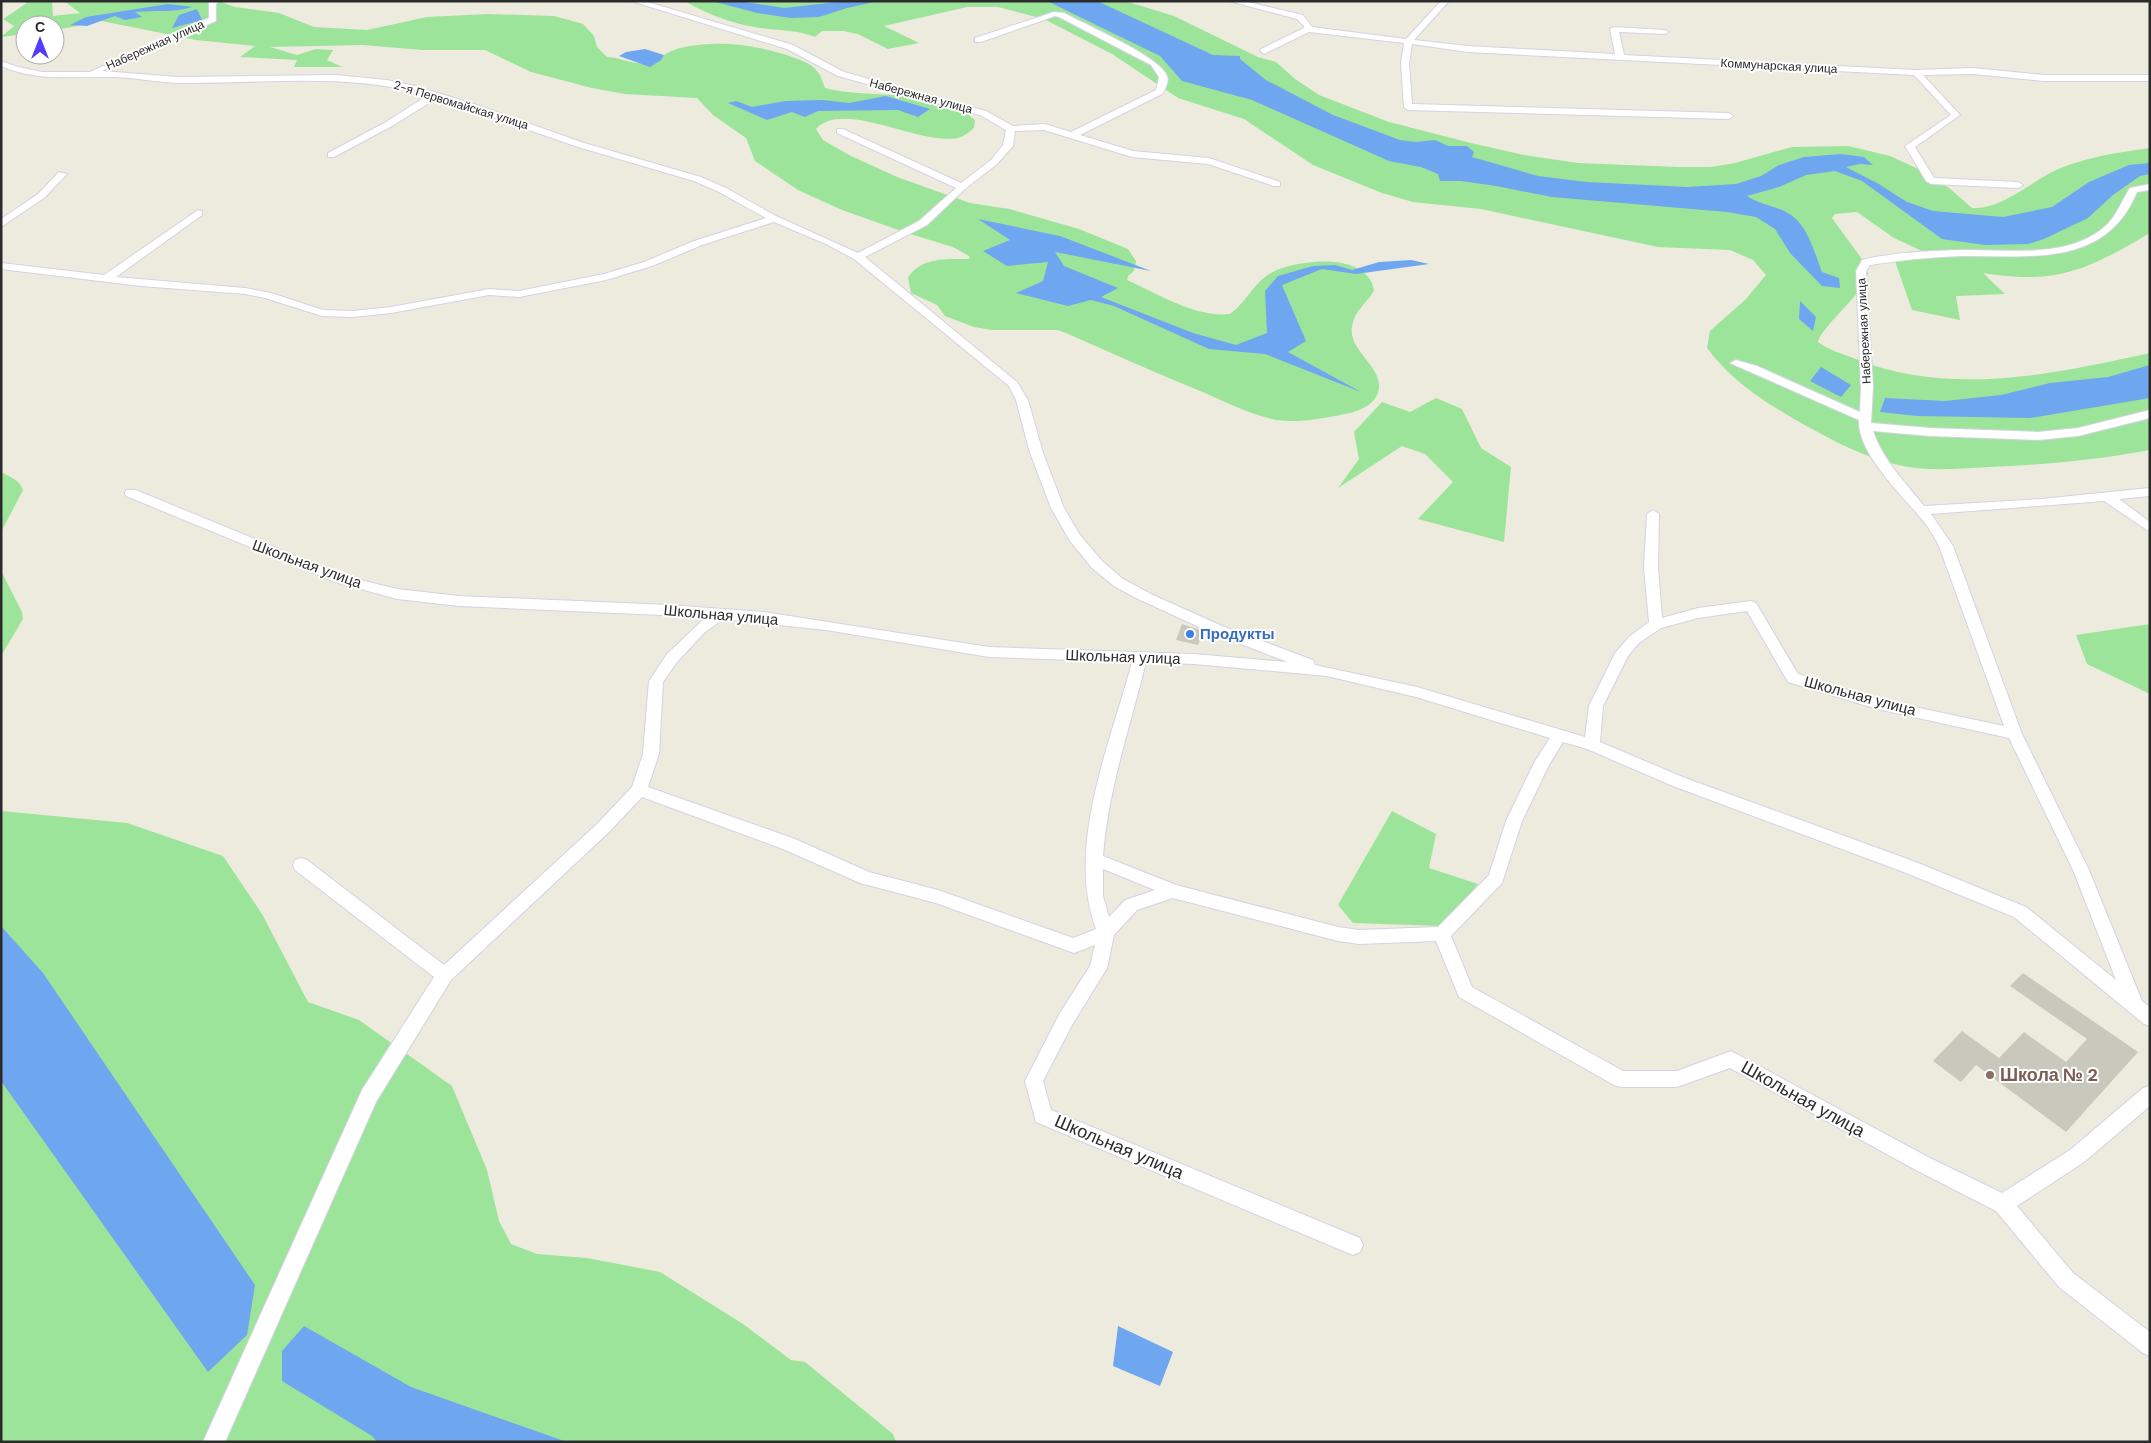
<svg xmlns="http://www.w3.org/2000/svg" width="2151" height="1443" font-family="'DM Sans',sans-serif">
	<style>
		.green { fill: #9ce499 }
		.water { fill: #6fa6f0 }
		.building { fill: #c9c8bc }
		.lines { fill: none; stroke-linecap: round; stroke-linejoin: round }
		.minor-casing { stroke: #d4d2e4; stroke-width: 2 }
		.minor { fill: #fff; fill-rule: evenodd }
		.shop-dot { fill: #3f7fe0; stroke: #fff; stroke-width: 2 }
		.education-dot { fill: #8d6e63; stroke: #fff; stroke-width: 2 }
		.labels { text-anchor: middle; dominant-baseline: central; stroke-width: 4; stroke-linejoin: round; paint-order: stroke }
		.far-street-label { font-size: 12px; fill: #2b2b2b; stroke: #fff }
		.street-label { font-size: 15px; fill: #2b2b2b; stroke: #fff }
		.shop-label { font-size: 15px; font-weight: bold; fill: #366cbe; stroke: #fff; text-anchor: start }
		.near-education-label { font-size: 18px; font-weight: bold; fill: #785e54; stroke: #fff; text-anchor: start }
		.near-street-label { font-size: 18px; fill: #2b2b2b; stroke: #fff }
	</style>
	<rect width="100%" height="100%" fill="#edebdd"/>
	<g class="green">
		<path d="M22 1H52L53 16 80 13 64 1H218L235 7 279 13 314 27 367 30 427 17 488 14 554 16 583 24 594 36 597 47 607 57C620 57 632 65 645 63 657 61 668 51 680 48 718 40 750 44 787 55 797 59 810 62 817 71 821 75 823 83 825 88 872 100 935 86 975 120L974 128C970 131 966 135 961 137 925 149 844 98 816 129L823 140 849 155 897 177 970 203 1009 209 1079 229 1128 249 1136 261 1134 271 1128 276 1127 280C1158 294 1196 318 1230 314 1246 303 1253 283 1271 273 1296 259 1369 251 1374 291 1366 304 1355 310 1352 326 1347 353 1391 370 1376 397 1370 408 1352 413 1340 415 1319 419 1297 423 1276 420 1252 415 1227 403 1205 393 1158 374 1112 353 1066 333L1058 330H992L974 327 945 316 937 305 911 293 908 278C920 257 947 259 968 259L970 258 969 256 953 247 907 233 842 210 798 190 755 161 746 138 713 115 697 98 625 94 592 88 531 72 485 50H423L363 45 270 47 297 55 316 49 333 50 327 60 342 67H294L297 60 240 57 255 46 196 40 92 19 77 26 55 30V25H25V34L1 37 14 26 3 19 27 3Z"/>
		<path d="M685 1H1125L1174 16 1258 57 1276 62 1295 79 1319 95 1389 122 1471 143 1524 155 1578 163 1678 167H1711L1735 163 1792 147 1848 146 1890 156 1925 172 1949 188 1972 208C2001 209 2027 185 2052 172 2083 157 2116 153 2150 148V233C2087 270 2057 285 1983 273L2005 294 1956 296 1960 320 1912 310 1895 261 1935 257 1894 238 1857 212 1835 214 1832 218 1864 262 1868 274C1865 280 1862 286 1858 292 1850 303 1819 332 1818 342 1828 350 1843 354 1856 359 1950 397 2054 374 2150 353V450C2096 460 2043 465 1988 467 1956 469 1925 472 1894 464 1858 455 1826 437 1794 419 1759 398 1732 381 1707 348L1710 331 1746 299 1766 275 1753 260 1730 250 1658 247 1481 209 1413 202 1382 193 1313 165 1244 119 1178 98 1112 54 1044 19 998 7H967L884 26 919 43 888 49 858 34 843 31H822L815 37C796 29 775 31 754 27 731 23 704 13 685 1Z"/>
		<polygon points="1436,398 1462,409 1481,448 1511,467 1504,542 1418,519 1453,482 1425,454 1402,446 1338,488 1359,459 1354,432 1382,402 1410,412"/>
		<path d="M1 472C10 477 20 480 23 490L1 532Z"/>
		<polygon points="1,571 22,612 23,619 1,656"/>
		<polygon points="2150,624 2150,694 2087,664 2076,635"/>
		<polygon points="1,811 127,823 223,856 262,914 308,1002 359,1020 452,1086 487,1170 499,1221 511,1244 537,1254 587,1258 660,1272 743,1324 791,1360 805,1362 893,1434 896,1442 1,1442"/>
		<polygon points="1392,811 1436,834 1429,868 1478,884 1442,926 1353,923 1338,905"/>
	</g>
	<g class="water">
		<polygon points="712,1 739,1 784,8 845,1 879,1 847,8 819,17 791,18 757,13"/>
		<path d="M1047 1H1097L1213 55 1240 56V59L1266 80 1333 115 1400 140 1416 142 1435 140 1448 146H1467L1474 152 1472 157 1538 176 1587 182 1687 187 1736 184 1761 176 1779 165 1804 157 1841 154 1864 157 1873 165 1860 164 1846 167 1877 183 1907 202 1933 211 2003 217 2052 207 2089 182 2129 165 2150 163V174L2140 176 2113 195 2088 218 2044 239 2028 244 1985 245 1942 239 1862 181 1835 171 1806 175 1779 187 1747 196C1759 204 1774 206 1786 212 1808 223 1814 252 1822 272L1839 278 1840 288 1822 286 1790 253 1775 229 1756 217 1727 212 1552 197 1496 186 1461 181H1440L1438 174 1421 167 1389 161 1252 100 1182 81 1160 56Z"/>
		<path d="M168 4 193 7C173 13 155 10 135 12L142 17 125 20 115 16 87 26 70 25 86 17Z"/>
		<polygon points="197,9 202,20 172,28 179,15"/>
		<polygon points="645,49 664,55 661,60 650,67 619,56 626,52"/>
		<polygon points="886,96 930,109 918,117 898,110 818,111 805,117 792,112 767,120 728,103 736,101 752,107 785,101 823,100 849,103"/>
		<polygon points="978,219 1060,236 1151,271 1055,252 1064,266 1118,288 1101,297 1193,333 1236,345 1267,333 1265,291 1278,276 1313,266 1335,265 1352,270 1379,262 1411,260 1429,264 1356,274 1322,269 1282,285 1306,341 1288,352 1361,392 1265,354 1209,349 1114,306 1091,300 1068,306 1016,293 1043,281 1048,262 1007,266 983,251 1010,240"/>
		<polygon points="1800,301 1816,317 1813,331 1799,319"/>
		<polygon points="2150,365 2150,398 2030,418 1917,416 1880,412 1885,398 1945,401 2001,395 2050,383 2108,377"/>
		<polygon points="1821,367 1851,385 1841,397 1810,381"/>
		<polygon points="1,926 43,973 255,1285 247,1335 208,1372 1,1081"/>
		<polygon points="304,1326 411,1387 567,1442 377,1442 372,1436 282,1381 282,1351"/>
		<polygon points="1118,1326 1173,1352 1160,1386 1113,1366"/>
	</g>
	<g class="building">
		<polygon points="1182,624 1203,631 1198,645 1176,640"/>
		<polygon points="2023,973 2138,1052 2066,1132 1976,1065 1961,1082 1933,1061 1962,1031 1999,1058 2024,1032 2066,1062 2087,1039 2010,986"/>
	</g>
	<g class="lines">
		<g class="minor-casing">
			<g id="minor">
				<path d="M209 1H219L216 4V21L102 71 178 77 336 75 387 80 415 86 474 104 584 143 701 177 726 188 776 216 858 253 919 221 956 188 837 133V129H843L961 183 991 160 1003 145 1006 130 980 115 838 76 787 49 631 1H644L793 45 844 72 986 111 1013 126 1045 124 1071 132 1156 90 1159 77 1151 65 1059 17 1055 16 981 42H975V38L1054 12 1064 13C1084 24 1161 57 1167 76 1169 82 1166 88 1162 94L1080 135 1133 151 1209 158 1280 182V186H1274L1208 164 1132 157 1044 130 1015 131 1013 146 997 164 965 189 927 225 865 257 1017 382 1028 400 1043 453 1064 508 1080 535 1102 561 1123 579 1153 595 1222 626 1313 660 1315 665 1417 687 1585 737 1589 706 1615 653 1629 637 1649 622 1644 568 1647 514 1653 510 1659 514 1658 568 1662 618 1698 608 1751 601 1756 603 1798 674 1877 699 2004 726 1939 546C1935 538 1930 530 1925 523 1905 498 1857 454 1859 420L1730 363 1736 360 1757 366 1860 412 1861 387 1856 271 1862 260C1894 252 1929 251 1961 250 2006 249 2064 259 2102 229 2116 218 2121 202 2130 188L2150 184V190L2137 192C2105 269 2029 255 1961 256 1931 257 1900 260 1870 265L1866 271 1873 387 1871 423 1930 428 2038 432 2078 428 2150 410V418L2078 436 2038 440 1930 436 1873 431C1883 460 1905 482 1924 506L2041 499 2150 488V496L2119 499 2150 522V532L2104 501 1931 514 1953 546 2022 734 2089 870 2142 1001 2150 1007V1026L2144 1024 2014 917 1901 871 1673 786 1587 749 1563 742 1549 765 1522 821 1502 883 1451 936 1472 987 1623 1071H1677L1731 1051 1928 1157 2002 1193 2070 1150 2143 1088 2150 1086V1106L2084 1162 2017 1206 2073 1273 2150 1332V1356L2143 1353 2059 1287 1996 1211 1914 1169 1730 1068 1677 1087H1621L1614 1085 1459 997 1436 941 1359 944 1338 941 1173 898 1137 910 1114 935 1107 968 1072 1025 1043 1081 1051 1110 1360 1238 1363 1245 1360 1252 1353 1255 1036 1122 1025 1081 1060 1013 1090 966 1095 945 1074 953 936 903 860 883 783 849 642 797 609 832 451 980 376 1102 225 1442H203L362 1090 434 977 295 870 293 865 295 860 301 858 307 860 444 965 597 824 632 787 643 754 649 681 667 654 706 617 459 606 397 599 335 582 126 496 125 493 126 490H136L344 576 397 589 459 596 669 605 764 612 989 647 1194 654 1288 662 1212 633 1136 598 1114 586 1092 568 1070 541 1051 508 1030 453 1016 400 1009 386 854 259 826 244 774 222 702 245 652 266 606 280 519 297 489 295 391 313 353 317 322 316 265 298 245 294 141 286 1 269V263L104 275 198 210 202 211V215L116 277 245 288 271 293 323 310 353 311 391 307 489 289 519 291 604 274 644 262 694 241 766 218 719 192 694 181 578 147 437 98 392 126 334 157H328V153L386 122 428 95C345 72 263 84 178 83 156 82 133 77 110 77 72 76 37 82 1 66V61L18 67 42 72H90L209 18ZM1747 611 1788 682 1877 709 2009 738 2073 870 2116 980 2026 907 1913 861 1685 778 1600 742 1603 706 1628 656 1639 643 1661 628 1698 618ZM723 619 826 630 989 657 1132 662C1111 742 1065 847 1096 929L1073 938 938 890 869 872 795 839 648 787 659 754 663 682 677 662 704 633ZM1146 662 1194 664 1327 676 1416 697 1550 738 1534 763 1506 821 1489 875 1438 927 1359 930 1338 927 1176 885 1103 856C1108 790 1130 727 1146 662ZM1103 869 1155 890 1125 900 1109 917 1103 896Z"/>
				<polygon points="1229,1 1244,1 1303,15 1312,27 1406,39 1441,1 1449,1 1414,40 1468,46 1615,54 1610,29 1614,27 1665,30 1669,32 1665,34 1619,32 1624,55 1916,70 1973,68 2044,75 2150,75 2150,81 2044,81 1973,74 1923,75 1960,115 1915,147 1934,178 2018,182 2023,185 2018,188 1931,184 1926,181 1905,146 1951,115 1914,75 1468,52 1412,44 1409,64 1412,104 1729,113 1733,116 1729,119 1408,110 1404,107 1401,64 1404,43 1309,32 1264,54 1260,51 1261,49 1304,28 1304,26 1297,19"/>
				<polygon points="59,172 67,174 44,198 1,227 1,219 38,194"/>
			</g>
		</g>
		<use href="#minor" class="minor"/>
	</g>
	<circle class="shop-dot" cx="1190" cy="634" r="5"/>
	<circle class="education-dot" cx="1990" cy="1075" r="5"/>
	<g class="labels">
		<g class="far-street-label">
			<text transform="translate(155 45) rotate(-24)">Набережная улица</text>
			<text transform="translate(1779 66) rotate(3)">Коммунарская улица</text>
			<text transform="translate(921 96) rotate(15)">Набережная улица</text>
			<text transform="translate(461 105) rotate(17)">2-я Первомайская улица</text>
			<text transform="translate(1864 331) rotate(-93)">Набережная улица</text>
		</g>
		<g class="street-label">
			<text transform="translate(307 564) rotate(20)">Школьная улица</text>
			<text transform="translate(721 615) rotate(5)">Школьная улица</text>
			<text transform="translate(1123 657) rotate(2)">Школьная улица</text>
			<text transform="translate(1860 696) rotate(15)">Школьная улица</text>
		</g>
		<g class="shop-label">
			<text x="1200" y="634">Продукты</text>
		</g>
		<g class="near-education-label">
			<text x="2000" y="1075">Школа № 2</text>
		</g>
		<g class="near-street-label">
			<text transform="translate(1803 1099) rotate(29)">Школьная улица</text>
			<text transform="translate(1119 1147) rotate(23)">Школьная улица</text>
		</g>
	</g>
	<rect width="2151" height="1443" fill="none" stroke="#2b2b2b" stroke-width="5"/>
	<g transform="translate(40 40)"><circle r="24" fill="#ffffff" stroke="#aaaaaa"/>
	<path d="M0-4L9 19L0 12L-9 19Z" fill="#533bfc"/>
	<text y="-8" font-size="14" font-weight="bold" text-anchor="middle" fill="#2b2b2b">С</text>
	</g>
</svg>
